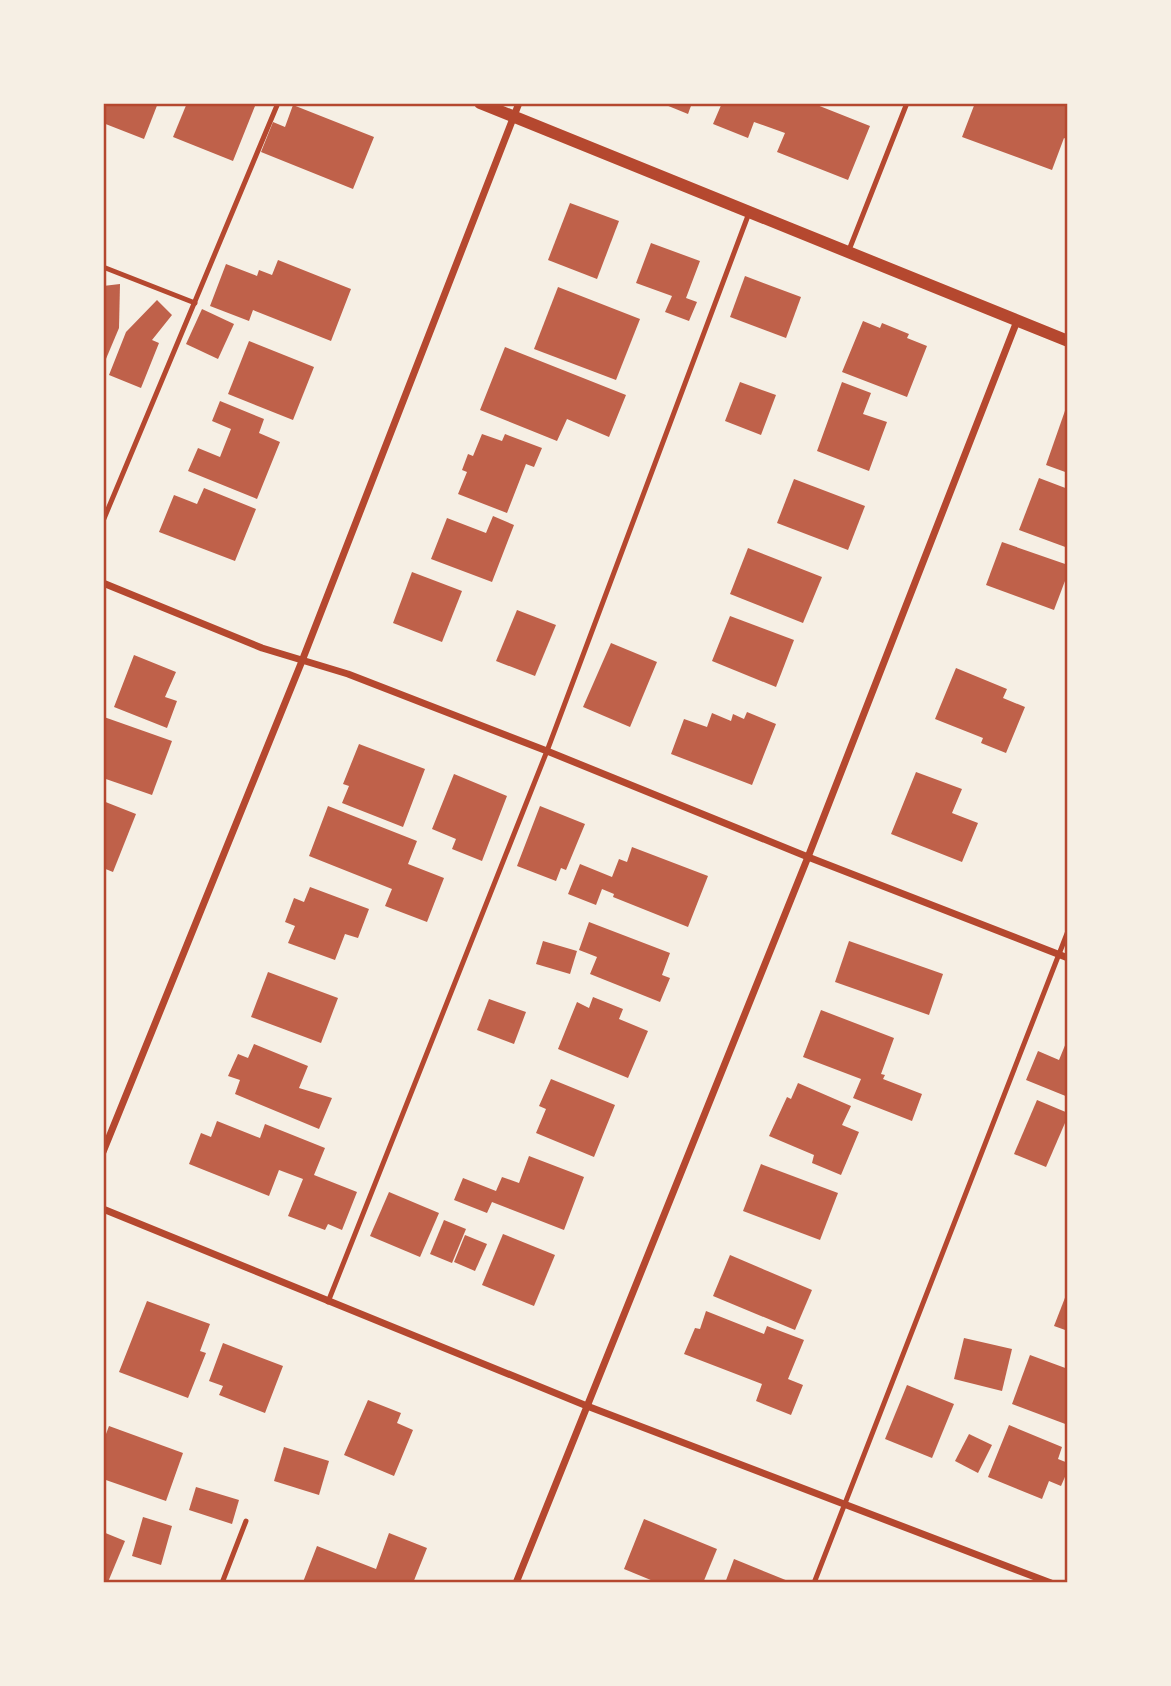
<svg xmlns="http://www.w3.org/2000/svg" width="1171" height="1686" font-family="Barlow,sans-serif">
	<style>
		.building { fill: #bf614a }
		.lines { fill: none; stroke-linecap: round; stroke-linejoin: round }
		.service { stroke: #b5482f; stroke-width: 5 }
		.minor { stroke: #b5482f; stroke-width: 7 }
		.tertiary { stroke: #b5482f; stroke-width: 12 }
		.neatline { fill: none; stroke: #b5482f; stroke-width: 2.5 }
	</style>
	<rect width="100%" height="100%" fill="#f6efe4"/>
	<g class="building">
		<polygon points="104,103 158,103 144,139 103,123"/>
		<polygon points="187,103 247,103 255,106 233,161 173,137"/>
		<polygon points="661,103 692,103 688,114"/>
		<polygon points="722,103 812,103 870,126 848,180 777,152 785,133 754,122 748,138 713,124"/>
		<polygon points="975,103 1068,103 1068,140 1064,138 1052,170 962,137"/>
		<polygon points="293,105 374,137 353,189 261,152 273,122 285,127"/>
		<polygon points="570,203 619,221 597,279 548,260"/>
		<polygon points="651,243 700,261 686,298 697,302 689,321 665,312 672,296 636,283"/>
		<polygon points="278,260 351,289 331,341 253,310 249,321 210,306 226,264 257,276 259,270 272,275"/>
		<polygon points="745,276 801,297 786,338 730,317"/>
		<polygon points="120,284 119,328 103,366 103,286"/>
		<polygon points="558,287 640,319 616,380 534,349"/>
		<polygon points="157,300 172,315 152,340 159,343 141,388 109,375 126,332"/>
		<polygon points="202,309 234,324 218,359 186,344"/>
		<polygon points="863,321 880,328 882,323 909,334 907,338 927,346 907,397 842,372"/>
		<polygon points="249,341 314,367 293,420 228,394"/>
		<polygon points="505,347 626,395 609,437 567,419 557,441 480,410"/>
		<polygon points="740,382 776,395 761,435 725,421"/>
		<polygon points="842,382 871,393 863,414 887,422 869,471 817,451"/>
		<polygon points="220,401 264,419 259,433 280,442 257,499 188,471 198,448 220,457 231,429 212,421"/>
		<polygon points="1067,405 1068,405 1068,473 1046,465"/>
		<polygon points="482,434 502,441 505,434 542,448 534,467 526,464 507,513 458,494 467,472 462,470 468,454 473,456"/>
		<polygon points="1039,478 1068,489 1068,548 1019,530"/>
		<polygon points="794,479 865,506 848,550 777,523"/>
		<polygon points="204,488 256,509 235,561 159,532 174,495 197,504"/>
		<polygon points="493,516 514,525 492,582 431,559 447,518 486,533"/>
		<polygon points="1002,542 1068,565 1068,573 1054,610 986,585"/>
		<polygon points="748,548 822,577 803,623 730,594"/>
		<polygon points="412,572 462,591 442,642 393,623"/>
		<polygon points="517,610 556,625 535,676 496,661"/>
		<polygon points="730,616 794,640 776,687 712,661"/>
		<polygon points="611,643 657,662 630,727 583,707"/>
		<polygon points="134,655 176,672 165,697 177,701 167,728 114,707"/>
		<polygon points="956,668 1007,689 1003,698 1025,707 1006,753 981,743 983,738 935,719"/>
		<polygon points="747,712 776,724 752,785 671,754 684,719 707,727 712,713 731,721 733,714 744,719"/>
		<polygon points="104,717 172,741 152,795 103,778"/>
		<polygon points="359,744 425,769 403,827 342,803 349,786 343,784"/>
		<polygon points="916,772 962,789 952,813 978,823 962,862 891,834"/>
		<polygon points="454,774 507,796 482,861 452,849 456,839 432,829"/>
		<polygon points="103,801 136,814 113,872 103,868"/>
		<polygon points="328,806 417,841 408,864 444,878 427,922 385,906 392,889 309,856"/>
		<polygon points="540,806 585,824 566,870 561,868 556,881 517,866"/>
		<polygon points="632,847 708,876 688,927 613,897 614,894 602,889 596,905 568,894 580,864 612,877 619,859 627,862"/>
		<polygon points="310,887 369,909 358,938 345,934 335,960 288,943 295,926 285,922 294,898 304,902"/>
		<polygon points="589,922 670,953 662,975 670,978 660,1002 590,974 597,957 579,950"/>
		<polygon points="543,941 577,951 570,974 536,964"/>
		<polygon points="849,941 943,974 929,1015 835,982"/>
		<polygon points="268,972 338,998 321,1043 251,1017"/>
		<polygon points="593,997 623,1009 619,1019 648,1031 628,1078 558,1049 577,1002 589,1008"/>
		<polygon points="489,999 526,1012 514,1044 477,1030"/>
		<polygon points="821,1010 894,1038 881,1074 885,1075 883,1079 922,1094 912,1121 853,1098 861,1079 803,1057"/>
		<polygon points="1068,1038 1068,1097 1026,1080 1038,1051 1059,1060"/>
		<polygon points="254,1044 308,1066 299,1088 332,1098 319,1129 235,1094 240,1080 228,1076 238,1054 248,1058"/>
		<polygon points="551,1079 615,1105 594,1157 536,1133 546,1109 539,1106"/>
		<polygon points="798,1083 851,1106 842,1125 859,1132 841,1175 812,1163 814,1155 769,1136 787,1097 791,1099"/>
		<polygon points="1037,1100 1068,1113 1068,1116 1046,1167 1014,1154"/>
		<polygon points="217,1121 260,1138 265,1124 325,1148 314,1175 357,1192 342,1230 328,1224 325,1230 288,1216 303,1179 279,1170 269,1196 189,1164 201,1133 211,1137"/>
		<polygon points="529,1156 584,1177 564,1230 492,1202 487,1213 454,1200 463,1178 496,1191 502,1177 519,1183"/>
		<polygon points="761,1164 838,1193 820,1240 743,1211"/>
		<polygon points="389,1192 439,1213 420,1257 370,1236"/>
		<polygon points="444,1220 466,1229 452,1263 430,1254"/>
		<polygon points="503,1234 555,1255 534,1306 482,1285"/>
		<polygon points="465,1235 487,1244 475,1271 454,1262"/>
		<polygon points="730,1255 812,1290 795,1330 713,1296"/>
		<polygon points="1068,1290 1068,1331 1054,1326"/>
		<polygon points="147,1301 210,1324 200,1351 206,1353 188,1398 119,1372"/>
		<polygon points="706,1311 764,1334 767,1326 804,1340 788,1379 803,1385 791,1415 756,1401 762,1384 684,1354 695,1328 700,1329"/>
		<polygon points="964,1338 1012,1349 1002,1391 954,1379"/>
		<polygon points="223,1343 283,1366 265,1413 219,1395 223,1386 209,1381"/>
		<polygon points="1030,1355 1068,1369 1068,1425 1012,1404"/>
		<polygon points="907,1385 954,1404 932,1458 885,1439"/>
		<polygon points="368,1400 401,1413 397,1423 413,1430 394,1476 344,1455"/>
		<polygon points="1009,1425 1062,1447 1058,1459 1068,1463 1068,1470 1061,1486 1049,1481 1042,1499 988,1477"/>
		<polygon points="109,1426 183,1453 166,1501 103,1479 103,1442"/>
		<polygon points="969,1434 992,1445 978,1473 955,1461"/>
		<polygon points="284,1447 329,1461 319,1495 274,1481"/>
		<polygon points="196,1487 239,1500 232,1524 189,1510"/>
		<polygon points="143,1517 172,1526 161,1565 132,1556"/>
		<polygon points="644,1519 717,1549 703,1583 658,1583 624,1569"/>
		<polygon points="103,1532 125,1541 108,1582 103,1580"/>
		<polygon points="389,1533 427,1548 413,1583 303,1582 317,1546 376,1569"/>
		<polygon points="734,1559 793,1583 725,1583"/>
	</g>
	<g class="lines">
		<g class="service">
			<polyline points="849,250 907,103"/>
			<polyline points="103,267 195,303"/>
			<polyline points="103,521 278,103"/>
			<polyline points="328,1302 547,751 749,213"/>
			<polyline points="222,1583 246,1521"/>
			<polyline points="814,1583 1068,931"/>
		</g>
		<g class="minor">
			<polyline points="103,583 262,648 348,674 547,751 808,857 1068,958"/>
			<polyline points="103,1152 302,661 519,103"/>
			<polyline points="103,1209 587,1406 1051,1583"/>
			<polyline points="516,1583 808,857 1017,321"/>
		</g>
		<polyline class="tertiary" points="480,103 1068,341"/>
	</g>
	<rect width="1171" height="1686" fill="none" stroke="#f6efe4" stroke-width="210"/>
	<rect x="105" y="105" width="961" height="1476" class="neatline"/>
</svg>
